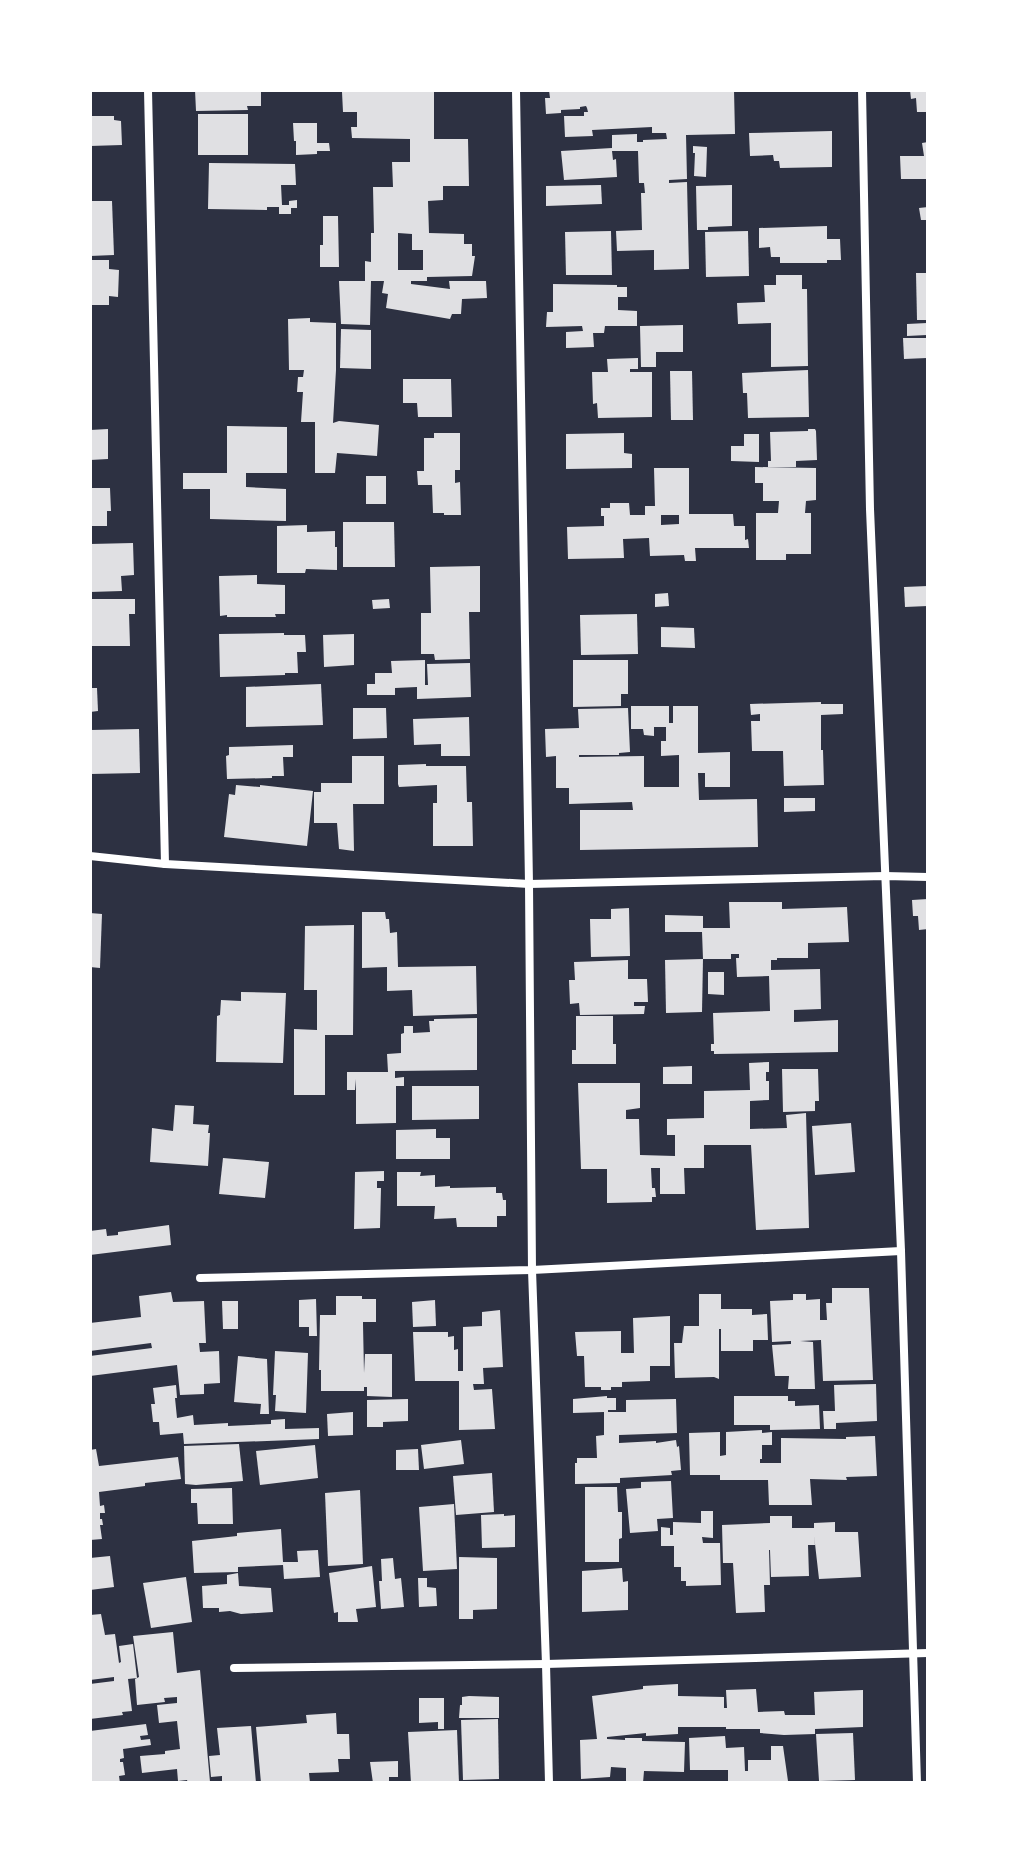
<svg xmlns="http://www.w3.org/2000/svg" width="1018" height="1873" font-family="Arial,sans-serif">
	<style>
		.building { fill: #e0e0e3; fill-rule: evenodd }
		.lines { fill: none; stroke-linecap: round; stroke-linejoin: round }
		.minor { stroke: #fff; stroke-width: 8 }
	</style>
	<rect width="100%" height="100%" fill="#2d3142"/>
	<g class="building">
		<polygon points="195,90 261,90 261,106 247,106 248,110 196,111"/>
		<polygon points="549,90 734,90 735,134 686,135 687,179 669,180 669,183 687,182 689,269 654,270 654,250 617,251 616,231 642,230 641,193 645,193 644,183 639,183 638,151 612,151 613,160 616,159 617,177 564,180 561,151 612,148 612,135 637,134 637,142 643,142 643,140 667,139 666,133 652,133 652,127 592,130 593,136 565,137 564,116 584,116 584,112 588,112 587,108 586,106 580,107 580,109 561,110 561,113 546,114 545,98 550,98"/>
		<polygon points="910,90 928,90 928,112 917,112 916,98 911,99"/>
		<path d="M342 92H434V139H468L469 186H443V200L428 201 429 233 464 234V244H472V256H475L472 276 427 277V281H411V284L450 289 449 281H486L487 298 462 299 461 314H452L450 319 386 308 388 294 382 293 384 281H371L370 325 341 324 339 281H365V261L371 262V233H374L373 187H393L392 162H410V139L352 138 351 127H357V112H343ZM398 233 412 234V250H423V270H398Z"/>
		<rect x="198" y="114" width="50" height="41"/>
		<polygon points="90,116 114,116 114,120 121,121 122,145 90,146"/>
		<polygon points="293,123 317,123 317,143 329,143 330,151 317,151 317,154 296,155 296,141 294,141"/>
		<polygon points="832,131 832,167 780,168 779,161 774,161 773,155 750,156 749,133"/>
		<polygon points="928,142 927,179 901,179 900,156 924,156 922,143"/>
		<polygon points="693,146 707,147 706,177 694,176 695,153 693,153"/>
		<polygon points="209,163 295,164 296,185 281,185 282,205 289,205 289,201 297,200 297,208 291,208 291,214 279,214 279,207 267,207 267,210 208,209"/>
		<polygon points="601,185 602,204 546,206 546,186"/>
		<polygon points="732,185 732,226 708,227 708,230 697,230 696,186"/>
		<polygon points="90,201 112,201 114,255 90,256"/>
		<polygon points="928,207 928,220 921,220 919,208"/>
		<polygon points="323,216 338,216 339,267 320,267 320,245 323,245"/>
		<polygon points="827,226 827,239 840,239 841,260 827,260 827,263 780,263 780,257 771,257 770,247 759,248 759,228"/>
		<polygon points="611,231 612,275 566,275 565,232"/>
		<polygon points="748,231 749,276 706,277 705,232"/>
		<polygon points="90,260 109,260 109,269 119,270 118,297 109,296 109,305 90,305"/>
		<polygon points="916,273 928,273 928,320 917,320"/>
		<polygon points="776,275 802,275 802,289 807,289 808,366 771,367 771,323 738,324 737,303 765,302 764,285 776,285"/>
		<polygon points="553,284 617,285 617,287 627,287 627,297 618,297 618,310 637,311 637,326 605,326 604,333 593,333 594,347 566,348 566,332 583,331 582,326 546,327 547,312 553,312"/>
		<polygon points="310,318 310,322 336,323 336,370 333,423 339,421 379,425 377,456 337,453 335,473 315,473 315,422 301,422 303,392 297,392 298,377 303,377 304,370 289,370 288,319"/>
		<polygon points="927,323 927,335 907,336 907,324"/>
		<polygon points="683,325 683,352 656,352 656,367 641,367 640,326"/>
		<polygon points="341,329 371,330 371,369 340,368"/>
		<polygon points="903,338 928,338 927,358 904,359"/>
		<polygon points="638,358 638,369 630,369 630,372 652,372 652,417 598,418 597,403 593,404 592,372 608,372 607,359"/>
		<polygon points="808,370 809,417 748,418 747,393 743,393 742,373"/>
		<polygon points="670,371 692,371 693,420 671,420"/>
		<polygon points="403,379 451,379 452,417 418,417 417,403 403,403"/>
		<polygon points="227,426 287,427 287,473 246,473 246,487 286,489 286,521 210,519 210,489 183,489 183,473 227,473"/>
		<polygon points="108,429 108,459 90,460 90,430"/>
		<polygon points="808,429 815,429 816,431 817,460 796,461 796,467 768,467 768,461 771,461 770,432 808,431"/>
		<polygon points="434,433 460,433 460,470 455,470 455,483 460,482 461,515 444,515 444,513 433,513 432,485 418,485 417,471 424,471 424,438 434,438"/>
		<polygon points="624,433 624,453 632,454 632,468 566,469 566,434"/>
		<polygon points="744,434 759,434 759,462 731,461 731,446 744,446"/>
		<polygon points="755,467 816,468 816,500 806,501 805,513 811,513 811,554 786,554 786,560 756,560 756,513 778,513 779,501 763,501 763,483 755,483"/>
		<path d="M654 468H689V514H733L734 526H745V540L748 539 749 548H695L696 561H685L684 555 650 556 649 538 623 539 624 558 568 559 567 527 604 526V516H601V508H610V503H629L630 515H645V506H655ZM661 515H679V524L661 525Z"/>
		<rect x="366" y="476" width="20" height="28"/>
		<polygon points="90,488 110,488 111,511 107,511 107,526 90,526"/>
		<polygon points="343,522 394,522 395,567 343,567"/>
		<polygon points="307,525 307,532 335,531 335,547 337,547 337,570 306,569 305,573 277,573 277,526"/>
		<polygon points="133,543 134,575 121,576 122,591 90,592 90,544"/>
		<polygon points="480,566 480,612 469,612 470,659 435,660 434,654 421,654 421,613 431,613 430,567"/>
		<polygon points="257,575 257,584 285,585 285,614 275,614 276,617 227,617 227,615 220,616 219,576"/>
		<polygon points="928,586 928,606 905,607 904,587"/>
		<polygon points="668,593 669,606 655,607 655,594"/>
		<polygon points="90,599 135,599 135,614 129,614 130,646 90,646"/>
		<polygon points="389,599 390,608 373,609 372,600"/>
		<polygon points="637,614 638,654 581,655 580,615"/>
		<polygon points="661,627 694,628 695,648 661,647"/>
		<polygon points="284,633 284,635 305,635 306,652 297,652 298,673 285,673 285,675 220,677 219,634"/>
		<polygon points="354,634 354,665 324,667 323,635"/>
		<polygon points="425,660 425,685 428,685 427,664 470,663 471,697 417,699 417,687 395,688 395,695 367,695 367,684 375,684 375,673 392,673 391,661"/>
		<polygon points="573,660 628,660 628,694 621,694 621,706 573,707"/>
		<polygon points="321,684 323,725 246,727 246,687"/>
		<polygon points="90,688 97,688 98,711 90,712"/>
		<polygon points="821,702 821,704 843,704 843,714 821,715 821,750 823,750 824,785 784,786 783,751 752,751 751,721 760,721 760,714 751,715 750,704"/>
		<polygon points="631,706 669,706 669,723 673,723 673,706 698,706 698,753 730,752 730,787 705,787 705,773 698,773 699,800 757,799 758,847 580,850 580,810 633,810 632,802 569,804 569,788 556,788 556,756 546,757 545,729 579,728 578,709 628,708 630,752 619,753 619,755 579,755 579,757 644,756 644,787 679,787 679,755 661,756 661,741 666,741 666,727 654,727 654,736 644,735 643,729 631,729"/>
		<polygon points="353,708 386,708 387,738 353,739"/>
		<polygon points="469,717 470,756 441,756 441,744 414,745 413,719"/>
		<polygon points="139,729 140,773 90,774 90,730"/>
		<polygon points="293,745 293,757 283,757 284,776 272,776 272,778 227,779 226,756 229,755 229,747"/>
		<polygon points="352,756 384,756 384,804 353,804 354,851 339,849 337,823 314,823 314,792 321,792 321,783 352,783"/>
		<polygon points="426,764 426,766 466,766 467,802 472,802 473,846 433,846 433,803 437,803 437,785 399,787 398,784 398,765"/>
		<polygon points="236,785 260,787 260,785 313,791 307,846 224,837 229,794 235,795"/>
		<polygon points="784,798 815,798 815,811 784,812"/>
		<polygon points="928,899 928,929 919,930 918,916 913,916 912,900"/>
		<polygon points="729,902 782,902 782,909 847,907 849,942 808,943 808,958 777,958 777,960 771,960 771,970 820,969 821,1009 794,1010 794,1022 838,1020 838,1052 714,1054 714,1051 711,1051 711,1044 714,1044 713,1013 770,1011 769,976 737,977 736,958 739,958 739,954 731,954 731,959 703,959 702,932 665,932 665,915 703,916 703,928 730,928"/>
		<polygon points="629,908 630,956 591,957 590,919 611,919 611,909"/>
		<polygon points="362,912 385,912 386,919 389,919 390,933 397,932 398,967 476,966 477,1014 413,1016 412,990 387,991 387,967 362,968"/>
		<polygon points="90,913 102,914 100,968 90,967"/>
		<polygon points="354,925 353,1035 325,1035 325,1095 294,1095 294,1029 317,1030 317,990 304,990 305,926"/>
		<polygon points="703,959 702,1012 666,1013 665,960"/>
		<polygon points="628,960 628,979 647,979 648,1002 634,1002 634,1006 645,1006 644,1014 580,1015 579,1003 570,1004 569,980 575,980 574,962"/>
		<polygon points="708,972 724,972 724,995 708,994"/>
		<polygon points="241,992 286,993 283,1063 216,1062 217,1016 220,1015 221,1000 241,1001"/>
		<polygon points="576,1016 613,1016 613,1044 616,1044 616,1064 572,1064 572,1050 576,1050"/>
		<polygon points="477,1018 477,1070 395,1071 395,1078 404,1077 404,1086 396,1086 396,1123 356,1124 356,1079 355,1090 347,1090 347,1072 388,1072 387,1054 401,1053 401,1034 404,1033 404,1026 413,1026 413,1033 430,1032 429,1021 434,1021 434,1019"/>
		<polygon points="769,1062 769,1072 766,1072 766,1081 769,1081 769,1100 750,1101 750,1129 787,1128 786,1115 806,1113 809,1228 756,1230 751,1145 704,1145 704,1168 684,1168 685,1194 660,1194 660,1168 651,1168 652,1188 655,1188 656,1197 652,1197 652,1202 607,1203 607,1169 581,1169 578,1083 640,1083 640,1108 626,1110 626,1119 639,1119 640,1155 675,1156 675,1135 667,1135 667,1119 704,1118 704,1091 750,1090 749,1063"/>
		<polygon points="692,1066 692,1084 663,1084 663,1067"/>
		<polygon points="782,1069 818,1069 819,1101 815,1101 815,1111 783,1112"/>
		<polygon points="412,1086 479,1086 479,1119 412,1120"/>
		<polygon points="175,1105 194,1106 193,1124 209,1125 208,1133 210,1133 208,1166 150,1162 152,1128 173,1131"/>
		<polygon points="851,1123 855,1172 815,1175 812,1126"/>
		<polygon points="436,1129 436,1138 450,1138 450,1159 396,1159 396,1130"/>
		<polygon points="223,1158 269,1162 265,1198 219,1194"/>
		<polygon points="384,1171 384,1181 377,1181 377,1188 381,1188 380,1228 354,1229 355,1172"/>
		<polygon points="397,1172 421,1172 420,1176 435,1175 435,1187 450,1186 450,1188 496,1187 496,1193 502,1193 503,1200 506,1200 506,1216 497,1216 497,1227 457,1227 456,1218 434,1219 435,1206 397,1206"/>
		<polygon points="169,1225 171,1245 90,1255 90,1231 106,1229 107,1236 118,1235 118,1232"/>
		<polygon points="832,1288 869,1288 873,1380 823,1381 821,1340 800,1341 813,1342 815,1389 788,1389 789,1376 775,1376 772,1345 791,1344 791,1341 772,1342 770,1301 793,1300 793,1294 806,1294 806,1300 820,1299 820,1320 827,1320 826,1303 832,1303"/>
		<polygon points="171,1292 173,1302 204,1301 206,1343 199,1343 200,1352 219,1351 220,1383 204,1384 204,1394 180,1395 177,1365 90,1376 90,1356 152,1348 151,1343 90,1351 90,1323 141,1317 139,1296"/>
		<polygon points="699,1294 721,1294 721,1309 752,1309 752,1315 767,1314 768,1340 753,1340 753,1351 721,1351 721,1329 719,1329 719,1379 714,1377 675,1378 674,1343 682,1343 684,1326 699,1326"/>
		<polygon points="336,1296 362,1296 362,1299 376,1299 376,1322 363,1322 363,1324 364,1373 365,1354 392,1354 392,1397 367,1396 367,1387 364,1387 364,1391 321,1391 321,1370 319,1370 320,1315 336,1315"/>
		<polygon points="316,1299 317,1336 309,1336 309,1327 299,1327 299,1300"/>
		<polygon points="435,1300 436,1326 413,1327 412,1302"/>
		<polygon points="222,1301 238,1301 238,1329 223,1329"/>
		<polygon points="500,1310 503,1367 483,1368 484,1384 473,1384 474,1390 492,1389 495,1429 459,1430 459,1381 415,1381 413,1332 448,1332 448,1337 454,1336 454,1350 458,1349 458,1371 463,1371 463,1327 482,1326 482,1312"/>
		<polygon points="670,1316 670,1366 650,1366 650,1381 622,1382 622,1387 611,1387 611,1390 601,1390 601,1387 585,1387 584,1356 577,1356 575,1332 621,1331 621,1353 634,1353 633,1318"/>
		<polygon points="275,1351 308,1353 306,1413 275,1411 276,1395 273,1395"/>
		<polygon points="238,1356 267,1359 269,1414 260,1414 261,1404 234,1402"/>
		<polygon points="876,1384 877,1421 836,1423 836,1429 824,1429 823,1411 835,1411 834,1385"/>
		<polygon points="176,1385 177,1398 175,1398 177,1418 193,1415 194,1425 228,1423 228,1426 271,1424 271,1420 285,1419 285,1429 319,1428 319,1439 184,1444 183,1433 160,1435 159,1422 153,1422 151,1404 155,1404 153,1388"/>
		<polygon points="607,1396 607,1398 616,1398 616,1410 608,1410 608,1412 626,1412 626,1400 676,1399 677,1433 619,1435 619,1443 656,1441 656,1443 676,1440 677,1447 679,1446 681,1470 671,1471 672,1475 620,1478 620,1483 575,1484 575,1463 577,1463 577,1458 597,1458 596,1436 604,1435 604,1412 573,1413 573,1399"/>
		<polygon points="734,1396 788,1396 788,1401 795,1401 795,1406 819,1405 820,1429 770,1430 770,1425 734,1425"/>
		<polygon points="408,1399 408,1421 383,1422 383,1427 367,1427 367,1400"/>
		<polygon points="353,1412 353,1435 328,1436 327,1414"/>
		<polygon points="762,1430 762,1433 772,1432 772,1445 762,1445 762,1459 760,1459 760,1463 781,1463 781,1438 846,1439 846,1437 875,1436 877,1476 846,1477 847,1480 810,1479 812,1505 769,1505 768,1480 720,1480 720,1475 690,1475 689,1433 720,1432 720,1456 726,1455 726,1432"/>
		<polygon points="461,1440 464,1464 424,1469 421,1445"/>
		<polygon points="239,1444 243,1481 196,1485 185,1484 184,1446"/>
		<polygon points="315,1445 318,1478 260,1485 256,1451"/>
		<polygon points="96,1449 99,1466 178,1457 181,1479 145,1483 145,1486 99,1492 100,1506 104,1505 105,1513 100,1513 100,1519 102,1519 103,1525 100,1525 102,1539 90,1540 90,1450"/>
		<polygon points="418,1449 419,1470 396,1470 396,1450"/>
		<polygon points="492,1473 494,1512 456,1515 453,1476"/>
		<polygon points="671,1481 673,1518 657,1519 658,1531 630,1533 626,1489 641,1488 641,1482"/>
		<polygon points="585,1487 617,1487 618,1512 622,1512 622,1538 619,1539 619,1562 585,1562"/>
		<polygon points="232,1488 233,1524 198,1524 197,1503 191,1503 191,1489"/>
		<polygon points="360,1490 363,1564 328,1566 325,1493"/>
		<polygon points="454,1504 457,1569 423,1571 419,1507"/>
		<polygon points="701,1511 713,1511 713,1538 702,1537 703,1543 720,1543 721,1585 686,1586 686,1581 681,1581 681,1567 674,1567 674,1546 661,1546 661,1527 670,1528 670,1535 673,1535 673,1522 701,1523"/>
		<polygon points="504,1514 504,1516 515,1515 515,1547 482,1548 481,1515"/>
		<polygon points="770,1516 792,1516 792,1528 814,1528 814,1523 835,1522 835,1532 858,1532 861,1577 819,1579 814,1535 815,1545 808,1545 809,1576 771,1577 770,1550 769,1550 770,1585 764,1585 765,1612 736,1613 733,1563 723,1563 722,1525 770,1523"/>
		<polygon points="281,1529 283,1562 298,1562 297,1551 318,1550 320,1577 284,1579 283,1565 238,1567 238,1572 194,1573 192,1541 237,1536 237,1533"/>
		<polygon points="110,1556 114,1587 90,1590 90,1558"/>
		<polygon points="459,1557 497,1558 497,1609 473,1610 473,1619 459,1619"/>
		<polygon points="393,1558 395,1579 401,1578 404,1607 381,1609 379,1581 382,1581 381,1559"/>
		<polygon points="372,1566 376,1607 356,1609 358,1622 338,1622 338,1612 334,1613 329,1573"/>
		<polygon points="622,1568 623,1582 628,1581 628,1610 582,1612 582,1571"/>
		<polygon points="238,1573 239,1586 271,1588 273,1612 241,1614 230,1611 219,1612 219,1608 203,1608 202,1586 227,1584 227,1575"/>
		<polygon points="186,1577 192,1622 151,1628 143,1583"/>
		<polygon points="418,1578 427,1578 427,1587 436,1588 437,1606 419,1607"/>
		<polygon points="101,1614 105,1635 115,1634 119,1663 121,1662 119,1646 133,1644 137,1678 128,1679 132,1711 122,1712 123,1715 90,1719 90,1684 114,1681 114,1677 90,1680 90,1615"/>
		<polygon points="173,1632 177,1673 200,1670 210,1782 188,1783 187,1780 178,1781 177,1769 142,1773 140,1756 165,1754 165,1751 180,1749 177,1721 159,1723 157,1705 177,1703 177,1697 164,1698 165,1702 137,1705 135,1679 139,1677 133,1636"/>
		<polygon points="678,1684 678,1696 724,1697 724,1708 727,1708 726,1690 756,1689 758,1712 784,1711 785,1715 815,1715 814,1692 863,1690 863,1727 815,1729 815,1734 784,1735 760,1733 760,1729 726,1729 726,1727 678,1727 678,1734 646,1736 646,1733 607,1737 607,1739 625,1740 625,1738 642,1738 642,1741 685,1742 684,1772 644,1771 643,1783 626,1783 626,1768 611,1767 610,1777 581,1779 580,1740 597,1739 592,1696 643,1689 643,1686"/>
		<polygon points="469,1696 499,1697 499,1718 459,1718 460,1705 462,1705 462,1697"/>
		<polygon points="419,1698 444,1698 444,1729 438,1729 438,1722 419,1723"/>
		<polygon points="336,1713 337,1734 349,1734 350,1759 338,1759 339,1772 309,1773 310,1783 261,1783 256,1727 307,1723 306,1715"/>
		<polygon points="498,1719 499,1779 463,1780 461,1720"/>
		<polygon points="146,1724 148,1735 140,1736 141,1740 150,1739 151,1745 123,1749 124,1758 120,1759 120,1762 123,1762 125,1775 119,1776 120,1783 90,1783 90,1731"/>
		<polygon points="251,1726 256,1783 222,1783 222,1776 211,1777 209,1756 220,1755 217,1728"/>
		<polygon points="457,1730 459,1783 411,1783 408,1732"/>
		<polygon points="853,1733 855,1780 819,1781 816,1734"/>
		<polygon points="725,1736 726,1748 744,1747 745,1771 748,1771 748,1760 771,1760 771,1746 783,1746 788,1781 730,1783 728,1783 728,1770 690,1770 689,1738"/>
		<polygon points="398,1761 398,1777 389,1777 389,1783 373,1783 370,1762"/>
	</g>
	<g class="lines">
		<g class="minor">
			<polyline points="148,90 165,864"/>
			<polyline points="516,90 529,884 532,1270 546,1664 549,1783"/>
			<polyline points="862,90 870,509 901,1251 917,1783"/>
			<polyline points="90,856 165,864 529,884 885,876 928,877"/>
			<polyline points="200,1278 532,1270 901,1251"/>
			<polyline points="234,1668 546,1664 928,1653"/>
		</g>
	</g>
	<rect width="1018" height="1873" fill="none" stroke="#ffffff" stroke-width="184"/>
</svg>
